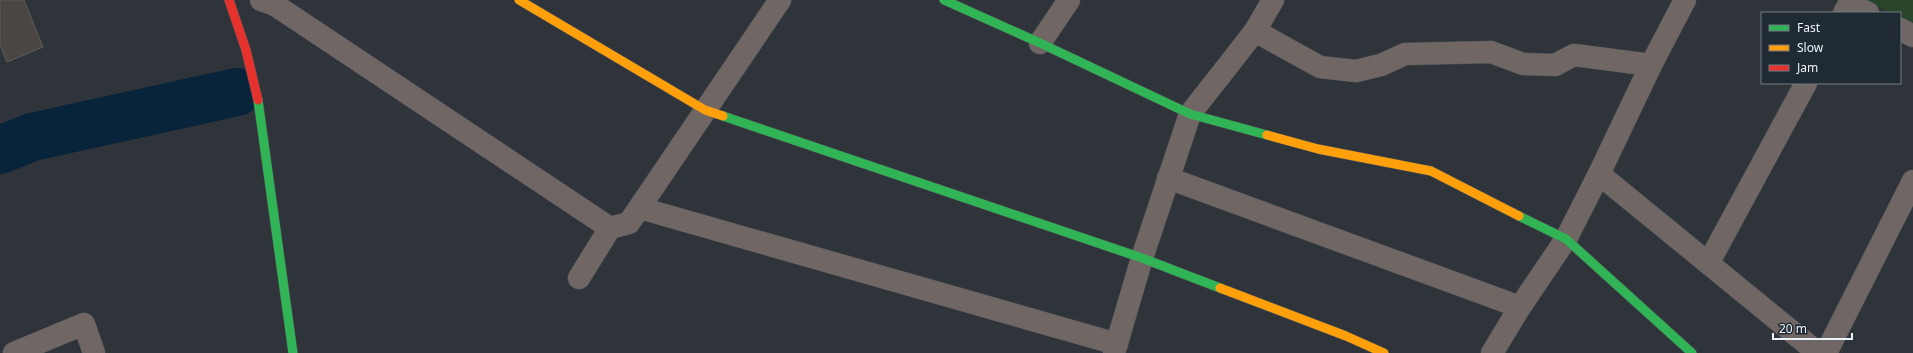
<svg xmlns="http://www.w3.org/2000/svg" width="1913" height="353" font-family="'Noto Sans',sans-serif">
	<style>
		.green { fill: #29462c }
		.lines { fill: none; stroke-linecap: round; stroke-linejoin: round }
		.river { stroke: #08243b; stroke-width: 48 }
		.building { fill: #4b4642; stroke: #5d5d5d }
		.street-casing { stroke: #4d5357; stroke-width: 23 }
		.fast-casing { stroke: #4d5357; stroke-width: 10 }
		.slow-casing { stroke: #4d5357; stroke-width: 10 }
		.jam-casing { stroke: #4d5357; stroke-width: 10 }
		.street { stroke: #706765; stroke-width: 22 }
		.fast { stroke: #30b455; stroke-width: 9 }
		.slow { stroke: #ff9f0a; stroke-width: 9 }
		.jam { stroke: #e5322d; stroke-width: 9 }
	</style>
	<rect width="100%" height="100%" fill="#2e3439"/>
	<polygon class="green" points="1864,0 1913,0 1913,24 1900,18 1900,13 1891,13"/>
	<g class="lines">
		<polyline class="river" points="0,150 32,137 237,92"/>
	</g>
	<polygon class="building" points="0,0 24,0 43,47 7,62 0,45"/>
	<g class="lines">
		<g class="street-casing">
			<g id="street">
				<polyline points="261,0 275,5 610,228 629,223 780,0"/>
				<polyline points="1844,13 1849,4 1868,13"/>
				<polyline points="1900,29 1913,36"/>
				<polyline points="1255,31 1320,67 1356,71 1381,65 1405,54 1491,52 1523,64 1555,65 1574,55 1651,65"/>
				<polyline points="1040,43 1069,0"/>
				<polyline points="1599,174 1818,353"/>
				<polyline points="1168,178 1520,307"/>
				<polyline points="640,208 1117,344"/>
				<polyline points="1709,262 1806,83"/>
				<polyline points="579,278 610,228"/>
				<polyline points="14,353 84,324 94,353"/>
				<polyline points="1114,353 1142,258 1190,114 1255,31 1273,0"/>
				<polyline points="1492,353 1520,307 1566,239 1599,174 1651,65 1685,0"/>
				<polyline points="1826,353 1913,181"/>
			</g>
		</g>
		<g class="fast-casing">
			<g id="fast">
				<polyline points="944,0 1040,43 1190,114 1267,135"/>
				<polyline points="258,100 293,353"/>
				<polyline points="723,116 1142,258 1220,288"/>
				<polyline points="1519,216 1566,239 1692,353"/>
			</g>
		</g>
		<g class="slow-casing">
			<g id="slow">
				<polyline points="519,0 705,110 723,116"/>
				<polyline points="1267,135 1318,149 1431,171 1519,216"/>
				<polyline points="1220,288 1346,336 1384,353"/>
			</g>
		</g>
		<g class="jam-casing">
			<polyline id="jam" points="229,0 246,50 258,100"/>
		</g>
		<use href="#street" class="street"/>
		<use href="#fast" class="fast"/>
		<use href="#slow" class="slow"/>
		<use href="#jam" class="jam"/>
	</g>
	<rect x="1761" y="12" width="140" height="72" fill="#202a33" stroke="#727b83"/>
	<rect x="1769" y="25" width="20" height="6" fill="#30b455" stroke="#727b83"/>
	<text x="1797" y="32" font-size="12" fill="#ecf4fa">Fast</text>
	<rect x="1769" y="45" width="20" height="6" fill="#ff9f0a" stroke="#727b83"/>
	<text x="1797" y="52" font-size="12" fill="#ecf4fa">Slow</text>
	<rect x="1769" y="65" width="20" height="6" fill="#e5322d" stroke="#727b83"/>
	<text x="1797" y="72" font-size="12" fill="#ecf4fa">Jam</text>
	<path d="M1773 333v6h79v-6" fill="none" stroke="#ecf4fa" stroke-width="2"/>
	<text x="1779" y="333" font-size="12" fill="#ecf4fa" stroke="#202a33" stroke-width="3" paint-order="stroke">20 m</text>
</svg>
